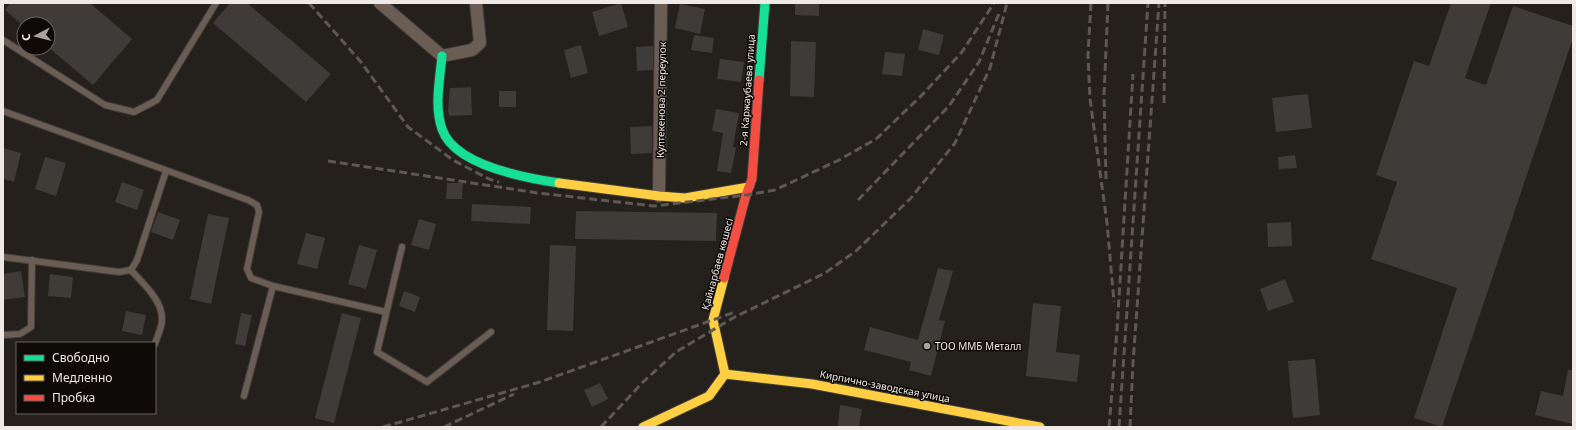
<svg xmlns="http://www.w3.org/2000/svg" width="1576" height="430" font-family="'Noto Sans',sans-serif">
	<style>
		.building { fill: #3e3b38 }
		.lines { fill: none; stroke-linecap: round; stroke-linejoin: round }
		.lane-casing { stroke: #403c39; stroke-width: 8 }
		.street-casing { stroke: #403c39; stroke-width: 14 }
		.fast-casing { stroke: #403c39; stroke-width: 11 }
		.slow-casing { stroke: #403c39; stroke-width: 11 }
		.jam-casing { stroke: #403c39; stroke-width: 11 }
		.lane { stroke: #6a5d53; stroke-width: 6 }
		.street { stroke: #6a5d53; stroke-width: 12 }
		.fast { stroke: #16e098; stroke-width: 9 }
		.slow { stroke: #ffcf43; stroke-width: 9 }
		.jam { stroke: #f24e42; stroke-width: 9 }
		.rail { stroke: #5f5752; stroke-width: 3; stroke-dasharray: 8 4; stroke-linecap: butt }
		.poi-dot { fill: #a8a39f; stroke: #0e0a07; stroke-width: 1.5 }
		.labels { text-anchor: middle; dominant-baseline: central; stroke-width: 3; stroke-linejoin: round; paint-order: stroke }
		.street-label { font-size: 10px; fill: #efe9e5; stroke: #0e0a07 }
		.poi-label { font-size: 10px; fill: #efe9e5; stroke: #0e0a07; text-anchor: start }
	</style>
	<rect width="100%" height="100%" fill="#24201c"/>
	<g class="building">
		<polygon points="10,3 90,3 132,39 93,85 48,47 48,24 21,24 5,10"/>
		<polygon points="230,3 247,3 331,74 306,102 213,23"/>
		<polygon points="621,3 628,27 599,36 592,12"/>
		<polygon points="795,3 819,3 819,16 795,15"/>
		<polygon points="1451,3 1491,3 1465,78 1486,85 1513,6 1573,26 1573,38 1442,427 1414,418 1457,288 1371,259 1397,182 1376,175 1414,61 1429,66"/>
		<polygon points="680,4 705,9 700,34 675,28"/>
		<polygon points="923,29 944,35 939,55 918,50"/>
		<polygon points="694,35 714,38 712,53 691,50"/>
		<polygon points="791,41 816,42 814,97 790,96"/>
		<polygon points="581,45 588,73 571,78 564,50"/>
		<polygon points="653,46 653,70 637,71 636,47"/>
		<polygon points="885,52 905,54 902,76 882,74"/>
		<polygon points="720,59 744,62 741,82 717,79"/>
		<polygon points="471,87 472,115 449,116 448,110 450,88"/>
		<rect x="499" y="91" width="17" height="16"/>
		<polygon points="1308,94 1312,128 1276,132 1272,98"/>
		<polygon points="716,109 739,113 733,147 736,148 731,173 717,171 723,133 712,131"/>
		<polygon points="652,126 652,153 631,154 630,127"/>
		<polygon points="3,148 21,153 14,182 3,179"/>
		<polygon points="1295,155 1297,168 1279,169 1278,157"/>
		<polygon points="45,157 66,163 56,196 35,189"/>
		<polygon points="122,182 144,190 137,210 115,202"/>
		<polygon points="447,183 463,183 462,199 446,199"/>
		<polygon points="472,204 531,207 530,224 471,221"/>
		<polygon points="576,211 717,213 716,241 575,239"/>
		<polygon points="158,212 180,220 173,240 151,232"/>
		<polygon points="208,214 229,218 211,304 190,299"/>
		<polygon points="419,219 436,224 429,250 411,245"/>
		<polygon points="1291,222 1292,246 1268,247 1267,223"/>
		<polygon points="306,233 325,238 317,269 297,264"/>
		<polygon points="359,245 377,250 366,289 348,284"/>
		<polygon points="550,245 576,246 573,331 547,330"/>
		<polygon points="938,268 953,271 939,320 945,321 931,376 909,370 911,362 864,350 870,327 918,340"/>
		<polygon points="21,271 25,297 3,300 3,274"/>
		<polygon points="50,274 73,277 71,298 48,296"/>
		<polygon points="1285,279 1294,302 1268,311 1260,289"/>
		<polygon points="404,291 420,297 415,312 399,306"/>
		<polygon points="1033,303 1061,306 1056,352 1080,355 1077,382 1026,376"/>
		<polygon points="126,311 146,315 142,335 122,331"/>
		<polygon points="241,313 252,315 245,346 235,344"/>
		<polygon points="342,313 361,318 334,423 315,418"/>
		<polygon points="1315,359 1320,415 1293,418 1288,361"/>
		<polygon points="1568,370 1573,370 1573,424 1535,415 1541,391 1563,396"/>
		<polygon points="600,383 608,399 592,407 584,390"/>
		<polygon points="840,405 862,409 859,427 838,426"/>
	</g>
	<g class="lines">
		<g class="lane-casing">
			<g id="lane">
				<polyline points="3,40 105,105 134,112 157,100 216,3"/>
				<polyline points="3,111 248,200 257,205 259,212 247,269 251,278 273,286 386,312"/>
				<polyline points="402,247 377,352 427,382 491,332"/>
				<polyline points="3,257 119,272 131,270"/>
				<polyline points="131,270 137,260 166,171"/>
				<path d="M131 270C142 283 163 300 162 320 162 327 157 337 155 344"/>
				<polyline points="3,335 20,334 31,327 32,260"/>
				<polyline points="244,396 273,286"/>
			</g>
		</g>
		<g class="street-casing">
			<g id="street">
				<polyline points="380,3 442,56 472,50 480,43 476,3"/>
				<polyline points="659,196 661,3"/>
			</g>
		</g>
		<g class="fast-casing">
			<g id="fast">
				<path d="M442 56C440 79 434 106 442 129 454 165 525 178 559 183"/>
				<polyline points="759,80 765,3"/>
			</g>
		</g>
		<g class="slow-casing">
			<g id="slow">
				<polyline points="559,183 659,196 685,198 749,187"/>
				<polyline points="725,374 812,384 1040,427"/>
				<polyline points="643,427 709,396 725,374 713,320 724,278"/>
			</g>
		</g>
		<g class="jam-casing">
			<polyline id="jam" points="724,278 746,195 752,179 759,80"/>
		</g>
		<use href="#lane" class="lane"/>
		<use href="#street" class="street"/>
		<use href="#fast" class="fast"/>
		<use href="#slow" class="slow"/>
		<use href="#jam" class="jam"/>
		<g class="rail">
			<polyline points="309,3 361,62 408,127 453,160 489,179 499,182"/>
			<polyline points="1091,3 1088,55 1090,99 1107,223 1114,302"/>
			<polyline points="1164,103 1165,3"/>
			<polyline points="328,161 538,193 654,206 746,195 775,190 839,160 876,139 921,96 962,52 994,3"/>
			<polyline points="1106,179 1104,95 1108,3"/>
			<polyline points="858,200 949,106 979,62 1000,11"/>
			<polyline points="383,427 540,382 735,312"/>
			<polyline points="444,427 514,394"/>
			<polyline points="601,427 642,383 676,352 733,318 825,273 856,251 911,198 955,143 990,68 1007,3"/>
			<polyline points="1109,427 1117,330 1133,74"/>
			<polyline points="1119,427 1148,3"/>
			<polyline points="1130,427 1133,363 1159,3"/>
		</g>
	</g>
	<circle class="poi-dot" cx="927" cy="346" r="4"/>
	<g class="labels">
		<g class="street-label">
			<text transform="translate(747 90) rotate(-86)">2-я Каржаубаева улица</text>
			<text transform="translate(661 100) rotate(-89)">Култекенова 2 переулок</text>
			<text transform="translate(717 264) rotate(-75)">Қайнарбаев көшесі</text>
			<text transform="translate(885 386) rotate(11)">Кирпично-заводская улица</text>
		</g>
		<g class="poi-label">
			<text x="935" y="346">ТОО ММБ Металл</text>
		</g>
	</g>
	<rect width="1576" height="430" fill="none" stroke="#efe9e5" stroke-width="8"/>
	<rect x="16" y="342" width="140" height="72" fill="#0e0a07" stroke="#686360"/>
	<rect x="24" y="355" width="20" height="6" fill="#16e098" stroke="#686360"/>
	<text x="52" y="362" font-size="12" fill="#efe9e5">Свободно</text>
	<rect x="24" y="375" width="20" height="6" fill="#ffcf43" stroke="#686360"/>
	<text x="52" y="382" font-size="12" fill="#efe9e5">Медленно</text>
	<rect x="24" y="395" width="20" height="6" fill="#f24e42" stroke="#686360"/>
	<text x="52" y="402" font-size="12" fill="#efe9e5">Пробка</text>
	<g transform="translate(36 36) rotate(263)"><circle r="19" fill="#0e0a07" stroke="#686360"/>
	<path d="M0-3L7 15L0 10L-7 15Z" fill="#a8a39f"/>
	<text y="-6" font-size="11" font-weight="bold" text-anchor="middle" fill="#efe9e5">С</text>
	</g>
</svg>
